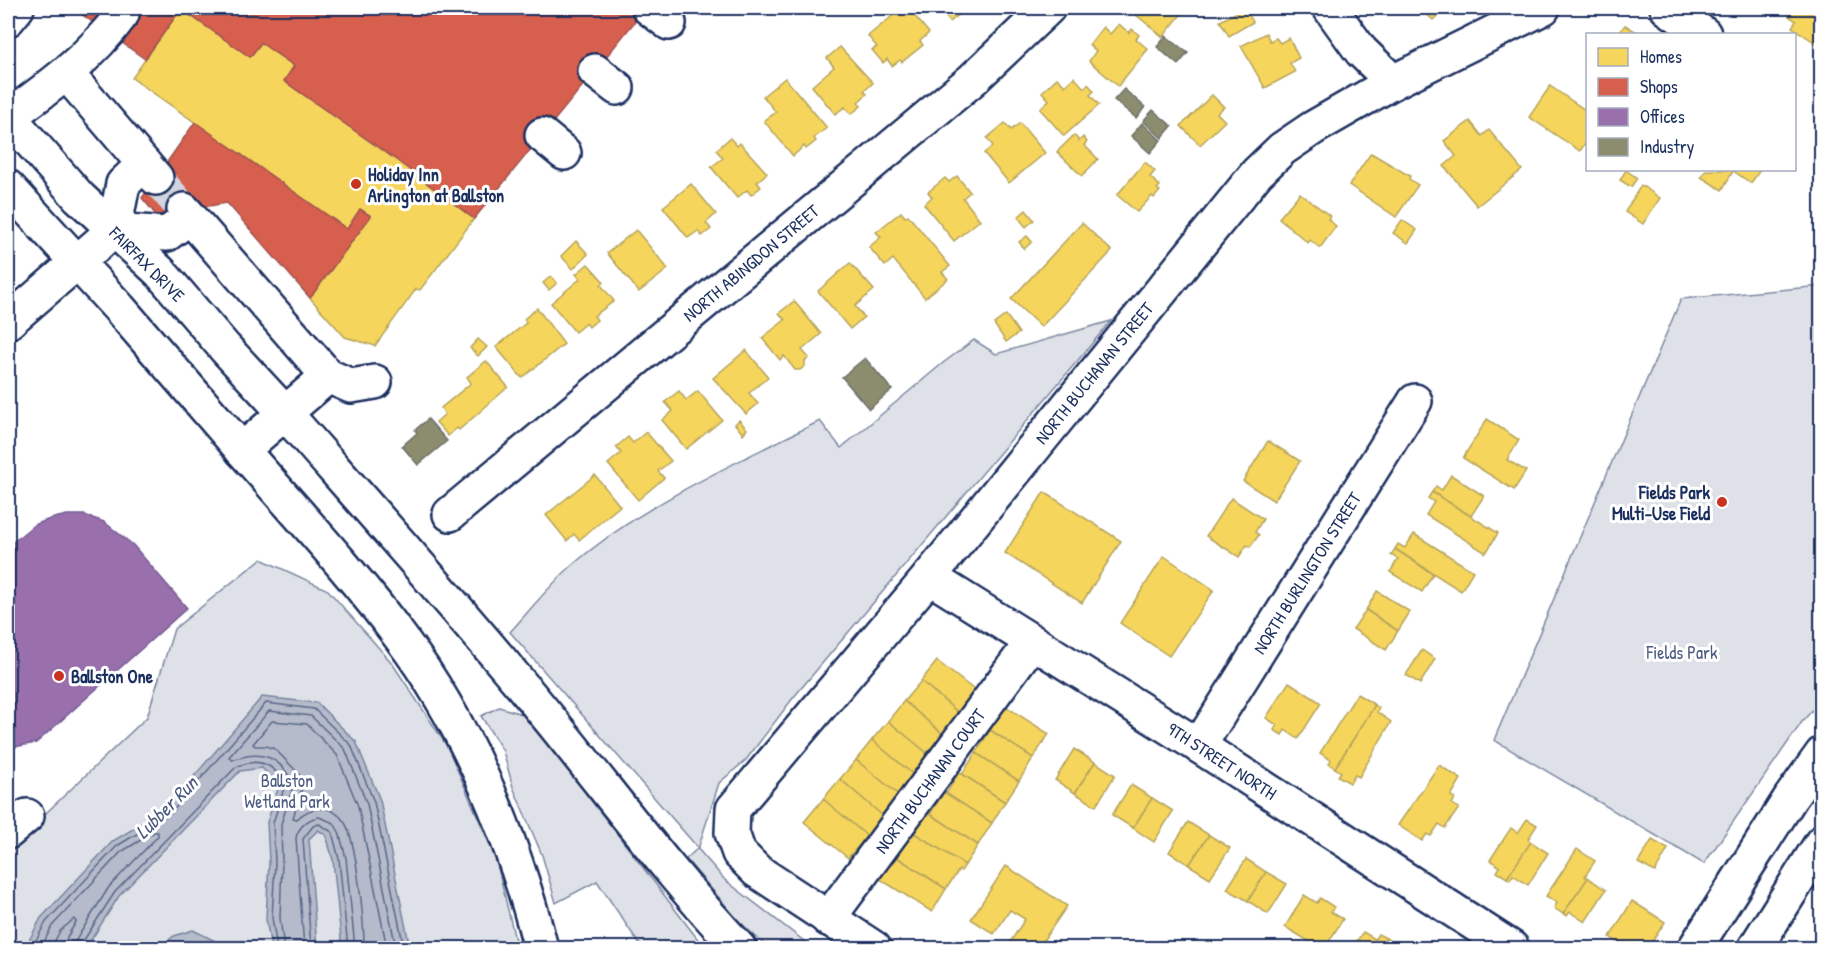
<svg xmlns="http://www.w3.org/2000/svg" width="1829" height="956" font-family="'Patrick Hand',sans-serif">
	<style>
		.green { fill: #dee1e7; stroke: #7c88a2; stroke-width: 1.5 }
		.water { fill: #b5bbca; stroke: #77839f; stroke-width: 1.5 }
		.homes { fill: #f6d55c; stroke: #b4a35d; stroke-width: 1.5 }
		.shops { fill: #d6604d; stroke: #9e5152; stroke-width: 1.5 }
		.offices { fill: #9970ab; stroke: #735c94; stroke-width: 1.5 }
		.industry { fill: #8c8c6e; stroke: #6a7069; stroke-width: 1.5 }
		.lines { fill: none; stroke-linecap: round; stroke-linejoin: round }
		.shore { stroke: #596789; stroke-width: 1.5 }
		.minor-tunnel { stroke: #d1d5df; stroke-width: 33; stroke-dasharray: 33 16; stroke-linecap: butt }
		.minor-casing { stroke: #1b2f5e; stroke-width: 38 }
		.major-casing { stroke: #1b2f5e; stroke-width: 38 }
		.highway-casing { stroke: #1b2f5e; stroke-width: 38 }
		.minor { stroke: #fff; stroke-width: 33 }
		.major { stroke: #fff; stroke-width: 33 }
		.highway { stroke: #fff; stroke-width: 33 }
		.poi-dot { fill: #c8321e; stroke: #fff; stroke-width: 2 }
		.labels { text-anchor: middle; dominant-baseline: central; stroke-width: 6; stroke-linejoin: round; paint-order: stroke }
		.poi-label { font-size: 18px; font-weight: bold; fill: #1b2f5e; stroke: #fff; text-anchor: start }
		.street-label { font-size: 18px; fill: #1b2f5e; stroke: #fff }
		.park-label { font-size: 18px; fill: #4c5c80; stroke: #fff }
		.water-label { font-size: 20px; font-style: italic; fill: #49597e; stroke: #fff }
	</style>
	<rect width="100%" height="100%" fill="#fff"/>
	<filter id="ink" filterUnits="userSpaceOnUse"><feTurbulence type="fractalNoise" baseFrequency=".0167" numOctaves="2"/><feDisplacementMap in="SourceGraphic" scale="12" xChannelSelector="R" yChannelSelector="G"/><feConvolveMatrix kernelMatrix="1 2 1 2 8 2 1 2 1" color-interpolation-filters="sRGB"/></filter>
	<g filter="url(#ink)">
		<g class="green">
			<polygon points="1821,286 1821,700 1802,722 1704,864 1494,740 1681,299"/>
			<path d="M1111 321 793 698 746 760 719 783 698 849 725 880 813 948H768L738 920 686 859 698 848 510 632C531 609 552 582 576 562 644 504 739 461 820 421L841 448 943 363 974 340 996 354Z"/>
			<polygon points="261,559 328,590 392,663 447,746 496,859 517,948 8,948 8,849 147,717 174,629"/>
			<polygon points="499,707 522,714 585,792 700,942 662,948 642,948 597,881 556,903 542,855 513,787 503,751 481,716"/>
		</g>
		<g class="water">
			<polygon points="262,697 317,703 356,742 380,800 410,948 342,948 333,860 326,835 318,830 309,839 317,948 271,948 266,919 269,862 267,822 279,786 262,768 240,771 119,896 86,948 25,948 41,918 113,841 166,809"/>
			<polygon points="193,930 229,948 158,948 174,936"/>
		</g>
		<g class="homes">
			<polygon points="902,8 908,8 929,33 920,41 923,45 902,62 900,60 892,66 887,59 883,63 872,50 877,47 868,36"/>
			<polygon points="938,8 967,8 950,22"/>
			<polygon points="1132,8 1192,8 1186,14 1183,12 1163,37 1130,10"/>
			<polygon points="1245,8 1253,22 1229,36 1220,21"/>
			<polygon points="1420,8 1445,8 1433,20"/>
			<polygon points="1762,8 1779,8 1775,14"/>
			<polygon points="1795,8 1803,11 1805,8 1822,8 1820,46 1792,27 1796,21 1789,16"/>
			<polygon points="181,9 250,57 261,43 294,66 284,81 395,159 474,219 420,290 416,289 375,346 345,337 310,298 371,216 360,209 347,229 132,78"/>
			<polygon points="1119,24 1129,33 1132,29 1139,35 1136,39 1148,49 1118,86 1089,61 1096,51 1089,45 1103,27 1110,34"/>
			<polygon points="1625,25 1640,34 1618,34"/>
			<polygon points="1266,33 1270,41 1276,38 1280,43 1289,38 1299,58 1290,63 1295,72 1265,88 1241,46"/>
			<polygon points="840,47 873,83 864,91 867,94 858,102 861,106 851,114 845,107 835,114 812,86 834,67 827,58"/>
			<polygon points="1074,77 1084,88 1088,84 1094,91 1090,95 1099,105 1064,136 1040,109 1049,100 1042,92 1057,78 1065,86"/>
			<polygon points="785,78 827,128 814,138 816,141 806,149 804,146 793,156 764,121 776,112 763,96"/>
			<polygon points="1550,86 1588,112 1588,139 1580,151 1529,117"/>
			<polygon points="1212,95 1224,107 1217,113 1225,121 1200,145 1181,126"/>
			<polygon points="1470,121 1482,136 1489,130 1522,170 1477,206 1444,166 1456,156 1444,141"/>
			<polygon points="1005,123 1011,130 1020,123 1045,153 1009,183 984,153 993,146 987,138"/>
			<polygon points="1074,135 1079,141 1083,137 1087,142 1084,145 1098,159 1082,176 1057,152"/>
			<polygon points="730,138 737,146 740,143 767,173 757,182 761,187 751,195 747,190 737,198 711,167 723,158 716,150"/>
			<polygon points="1371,153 1410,176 1409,179 1418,185 1396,217 1349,185"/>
			<polygon points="1145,162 1155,171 1150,177 1160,186 1157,189 1160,191 1154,198 1152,196 1137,212 1117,195"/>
			<polygon points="1626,170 1637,178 1631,187 1620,180"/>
			<polygon points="1706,170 1760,170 1751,183 1733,171 1722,190 1701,177"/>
			<polygon points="957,176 970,192 963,198 980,220 954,241 924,204 932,197 928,192 945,178 949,182"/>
			<polygon points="691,184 716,214 706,223 711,229 702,236 698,231 688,238 663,207"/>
			<polygon points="1641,185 1660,198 1643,224 1625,212"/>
			<polygon points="1300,193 1330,216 1328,219 1336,226 1320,248 1310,240 1308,243 1279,218"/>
			<polygon points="1026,210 1034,220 1026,227 1018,217"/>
			<polygon points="901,212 905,217 908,215 950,266 942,272 948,279 925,298 893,259 885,266 869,247 881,237 876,232"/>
			<polygon points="1402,220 1417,230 1408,243 1393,233"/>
			<polygon points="1082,223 1112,251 1041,327 1011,299"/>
			<polygon points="636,230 668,269 639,292 607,253"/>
			<polygon points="1027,236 1032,242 1024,249 1019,242"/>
			<polygon points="576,241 588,254 573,269 561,256"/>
			<polygon points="850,263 874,290 855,306 864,317 850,329 818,291"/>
			<polygon points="588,264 604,282 601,285 614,301 594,316 597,320 589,327 586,323 575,332 551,303 580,279 576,274"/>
			<polygon points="551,276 557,283 549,290 543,283"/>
			<polygon points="794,301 821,334 802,350 809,358 805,361 805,366 800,370 795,370 784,356 780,360 762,338 785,320 779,313"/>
			<polygon points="537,308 564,344 522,378 496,347 526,323 524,319"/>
			<polygon points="1006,315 1019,333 1006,342 994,324"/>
			<polygon points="478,339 487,347 478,356 470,348"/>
			<polygon points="746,350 768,377 749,393 758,404 746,414 713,378"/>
			<polygon points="486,361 508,387 459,430 457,428 448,436 436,422 445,414 441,408 471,383 467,377"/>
			<polygon points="679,391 686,400 698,391 722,420 686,449 662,420 673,411 665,402"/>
			<polygon points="1487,419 1519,440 1507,460 1526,471 1514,490 1463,458"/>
			<polygon points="739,420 747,429 743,434 735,424"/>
			<polygon points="646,432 671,461 658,471 664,478 638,500 608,464 621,453 616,447 628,437 633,443"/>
			<polygon points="1268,441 1300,461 1274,501 1243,481"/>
			<polygon points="595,475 620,506 579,540 574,534 567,541 546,515"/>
			<polygon points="1451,475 1484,496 1471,516 1432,492 1436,486 1442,490"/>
			<polygon points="1044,492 1121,541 1082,603 1005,553"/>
			<polygon points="1432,492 1498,533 1486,553 1426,515 1434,502 1428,498"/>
			<polygon points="1231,498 1263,519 1255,532 1259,535 1250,547 1247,545 1239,557 1206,536"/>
			<polygon points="1414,534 1473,571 1461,591 1395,549 1398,544 1405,548"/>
			<polygon points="1395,549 1433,574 1422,592 1390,572 1398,559 1391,555"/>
			<polygon points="1164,556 1214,590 1169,656 1120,623"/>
			<polygon points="1377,591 1410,612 1398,631 1366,610"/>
			<polygon points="1366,610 1398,631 1386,650 1353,629"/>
			<polygon points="1422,650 1435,659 1420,684 1406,675"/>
			<polygon points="937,661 977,692 959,713 921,681"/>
			<polygon points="921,681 962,716 945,736 904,701"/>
			<polygon points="1289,682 1321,703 1298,739 1285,730 1282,735 1274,730 1277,725 1266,718"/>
			<polygon points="1357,694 1375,705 1335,768 1329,764 1331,760 1320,753"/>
			<polygon points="904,701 945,736 932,757 888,721"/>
			<polygon points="1375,705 1379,708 1377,712 1391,722 1359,777 1355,775 1350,783 1338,776 1341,772 1335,768"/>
			<polygon points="1005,706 1049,734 1033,758 990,730"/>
			<polygon points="888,721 932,757 916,777 872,740"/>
			<polygon points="990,730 1033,758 1019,781 976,753"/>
			<polygon points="872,740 916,777 900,796 856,760"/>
			<polygon points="1074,749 1095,762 1075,793 1055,780"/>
			<polygon points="976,753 1019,781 1005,802 962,774"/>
			<polygon points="856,760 900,796 883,816 840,779"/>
			<polygon points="1095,762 1115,775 1096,806 1075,793"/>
			<polygon points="1439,765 1461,779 1451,796 1455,798 1452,804 1459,808 1445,828 1439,824 1431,836 1427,834 1422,841 1398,825"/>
			<polygon points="959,772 1005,802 992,823 946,794"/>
			<polygon points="840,779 883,816 867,836 823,799"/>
			<polygon points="1131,785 1152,798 1133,828 1112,815"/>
			<polygon points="944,792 992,823 978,845 930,814"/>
			<polygon points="1152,798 1173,811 1154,842 1133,828"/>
			<polygon points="823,799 867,836 848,858 804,822"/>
			<polygon points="927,812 978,845 965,865 913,833"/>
			<polygon points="1527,819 1537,825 1528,839 1531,842 1507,878 1497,872 1500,867 1490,860 1511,828 1518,833"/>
			<polygon points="1188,822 1209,835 1189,865 1169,852"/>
			<polygon points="911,831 965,865 961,871 959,870 946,889 895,856"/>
			<polygon points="1209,835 1230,848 1210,878 1189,865"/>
			<polygon points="1652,840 1668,849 1655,872 1638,863"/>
			<polygon points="1531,842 1548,853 1528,885 1513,875 1510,880 1507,878"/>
			<polygon points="1577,849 1595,861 1585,876 1588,878 1563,914 1554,908 1557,903 1546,896"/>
			<polygon points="895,856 946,889 932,912 880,879"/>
			<polygon points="1246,859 1266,872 1248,901 1227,889"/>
			<polygon points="1006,866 1067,906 1038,948 1016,948 1009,944 1025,919 1010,910 994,934 971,919"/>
			<polygon points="1266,872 1287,884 1268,914 1248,901"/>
			<polygon points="1588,878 1606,890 1585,922 1570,912 1567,916 1563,914"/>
			<polygon points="1304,895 1317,903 1320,898 1334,907 1331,912 1343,919 1325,948 1320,948 1285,927"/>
			<polygon points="1632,901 1665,922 1648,948 1618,948 1620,944 1610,937"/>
			<polygon points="1363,932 1375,939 1378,934 1386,938 1379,948 1352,948"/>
			<polygon points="1386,938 1393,943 1389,948 1379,948"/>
		</g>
		<g class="shops">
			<polygon points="79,8 646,8 474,219 395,159 284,81 294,66 261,43 250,57 181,9 145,59 77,11"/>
			<polygon points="195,122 347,229 360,209 371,216 310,298 227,203 156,215 142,198"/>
		</g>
		<polygon class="offices" points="67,515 84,515 104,522 133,545 187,608 36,743 8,748 8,546 34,525 50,519"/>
		<g class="industry">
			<polygon points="1166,36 1188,53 1178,65 1157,47"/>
			<polygon points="1124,89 1145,107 1136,118 1114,100"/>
			<polygon points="1153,110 1172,126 1162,138 1143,121"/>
			<polygon points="1142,123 1161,140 1150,153 1131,136"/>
			<polygon points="865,358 892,390 869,409 842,377"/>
			<polygon points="428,419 447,441 418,465 402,446 417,433 415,430"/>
		</g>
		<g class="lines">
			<g class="shore">
				<polyline points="32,948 46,922 117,846 171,813 266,703 314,709 351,745 374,802 404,948"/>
				<polyline points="41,948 52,926 121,852 154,832 158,832 158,836 109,887 76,940 74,948"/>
				<polyline points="51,948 60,931 74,919 76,922 67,937 65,948"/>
				<path d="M81 948 82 943 115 892 236 767C258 757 274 763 285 785L273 823 275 862 272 918 277 948"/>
				<path d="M284 948 280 918 282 862 281 824 292 790V781C278 755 260 750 232 760L229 757 269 711 311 716 345 749 367 804 396 948"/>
				<path d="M304 948 296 838C298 828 308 818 319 817L334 823 339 832 346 858 355 948"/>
				<polyline points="311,948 303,839 313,826 319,824 332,832 339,859 348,948"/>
				<path d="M364 948C364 923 357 842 345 823 333 804 312 805 297 819L293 818 302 788 299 774 275 749 266 746H255L253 744 272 721 307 724 337 755 358 806 387 948"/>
			</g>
			<polyline class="minor-tunnel" points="156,178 184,210"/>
			<g class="minor-casing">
				<g id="minor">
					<polyline points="649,8 669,23"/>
					<polyline points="1330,8 1361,51 1393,82"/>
					<polyline points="1667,8 1704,34"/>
					<polyline points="8,19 17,8"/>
					<polyline points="595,71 617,88"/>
					<polyline points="67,74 156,178"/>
					<path d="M8 117C50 87 91 57 122 14"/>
					<polyline points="542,135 564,153"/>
					<polyline points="184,210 328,376 351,386 375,382"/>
					<polyline points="114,230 167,234 190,217"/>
					<polyline points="114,230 123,184 144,164"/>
					<polyline points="8,322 114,230"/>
					<polyline points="242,450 328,376"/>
					<polyline points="450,514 972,80 1048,8"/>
					<polyline points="929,577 1199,746 1512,948"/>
					<polyline points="1199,746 1415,401"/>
					<polyline points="8,832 27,816"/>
					<polyline points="828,919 1032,642"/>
					<polyline points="874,948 757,871 739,853 732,833 733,809 929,577 1257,173 1282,149 1313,128 1393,82 1543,8"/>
				</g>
			</g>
			<g class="major-casing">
				<g id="major">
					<polyline points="8,116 79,197 160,272 225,348 285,413"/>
					<polyline points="8,187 119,308 242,450"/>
					<polyline points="1695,948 1791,797 1822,754"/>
					<polyline points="1755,948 1822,842"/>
				</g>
			</g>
			<g class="highway-casing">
				<g id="highway">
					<path d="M285 413C372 512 460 610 543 711 608 790 669 874 739 948"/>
					<path d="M242 450C296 512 352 572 401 638 470 730 513 839 541 948"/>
				</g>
			</g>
			<use href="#minor" class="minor"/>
			<use href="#major" class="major"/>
			<use href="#highway" class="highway"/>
		</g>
	</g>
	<g class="poi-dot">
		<circle cx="356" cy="184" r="6"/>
		<circle cx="1722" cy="502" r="6"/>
		<circle cx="59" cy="676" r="6"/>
	</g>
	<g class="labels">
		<g class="poi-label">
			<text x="368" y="174">Holiday Inn<tspan x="368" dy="21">Arlington at Ballston</tspan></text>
			<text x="1710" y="492" text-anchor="end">Fields Park<tspan x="1710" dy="21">Multi-Use Field</tspan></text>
			<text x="71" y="676">Ballston One</text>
		</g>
		<g class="street-label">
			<text transform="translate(751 263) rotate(-40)">NORTH ABINGDON STREET</text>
			<text transform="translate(147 264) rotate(45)">FAIRFAX DRIVE</text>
			<text transform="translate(1094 373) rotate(-51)">NORTH BUCHANAN STREET</text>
			<text transform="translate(1307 573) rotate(-58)">NORTH BURLINGTON STREET</text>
			<text transform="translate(1222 761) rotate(33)">9TH STREET NORTH</text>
			<text transform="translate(930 781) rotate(-54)">NORTH BUCHANAN COURT</text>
		</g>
		<g class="park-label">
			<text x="1682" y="652">Fields Park</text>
			<text x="287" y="780">Ballston<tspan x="287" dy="21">Wetland Park</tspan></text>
		</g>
		<g class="water-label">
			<text transform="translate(166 807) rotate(-45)">Lubber Run</text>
		</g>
	</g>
	<rect width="1829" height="956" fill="none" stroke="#fff" stroke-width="30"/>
	<rect x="15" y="15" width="1799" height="926" fill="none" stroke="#1b2f5e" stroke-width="2" filter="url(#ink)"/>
	<rect x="1586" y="33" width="210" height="138" fill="#ffffff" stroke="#a4acbf" stroke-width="1.5"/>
	<rect x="1598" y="48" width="30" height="18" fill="#f6d55c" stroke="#a4acbf" stroke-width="1.5"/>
	<text x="1640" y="63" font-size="18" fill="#1b2f5e">Homes</text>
	<rect x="1598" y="78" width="30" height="18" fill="#d6604d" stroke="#a4acbf" stroke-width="1.5"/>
	<text x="1640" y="93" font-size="18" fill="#1b2f5e">Shops</text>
	<rect x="1598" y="108" width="30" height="18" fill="#9970ab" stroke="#a4acbf" stroke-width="1.5"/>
	<text x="1640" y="123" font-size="18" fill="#1b2f5e">Offices</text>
	<rect x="1598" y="138" width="30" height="18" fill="#8c8c6e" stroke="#a4acbf" stroke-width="1.5"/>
	<text x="1640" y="153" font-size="18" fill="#1b2f5e">Industry</text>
</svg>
